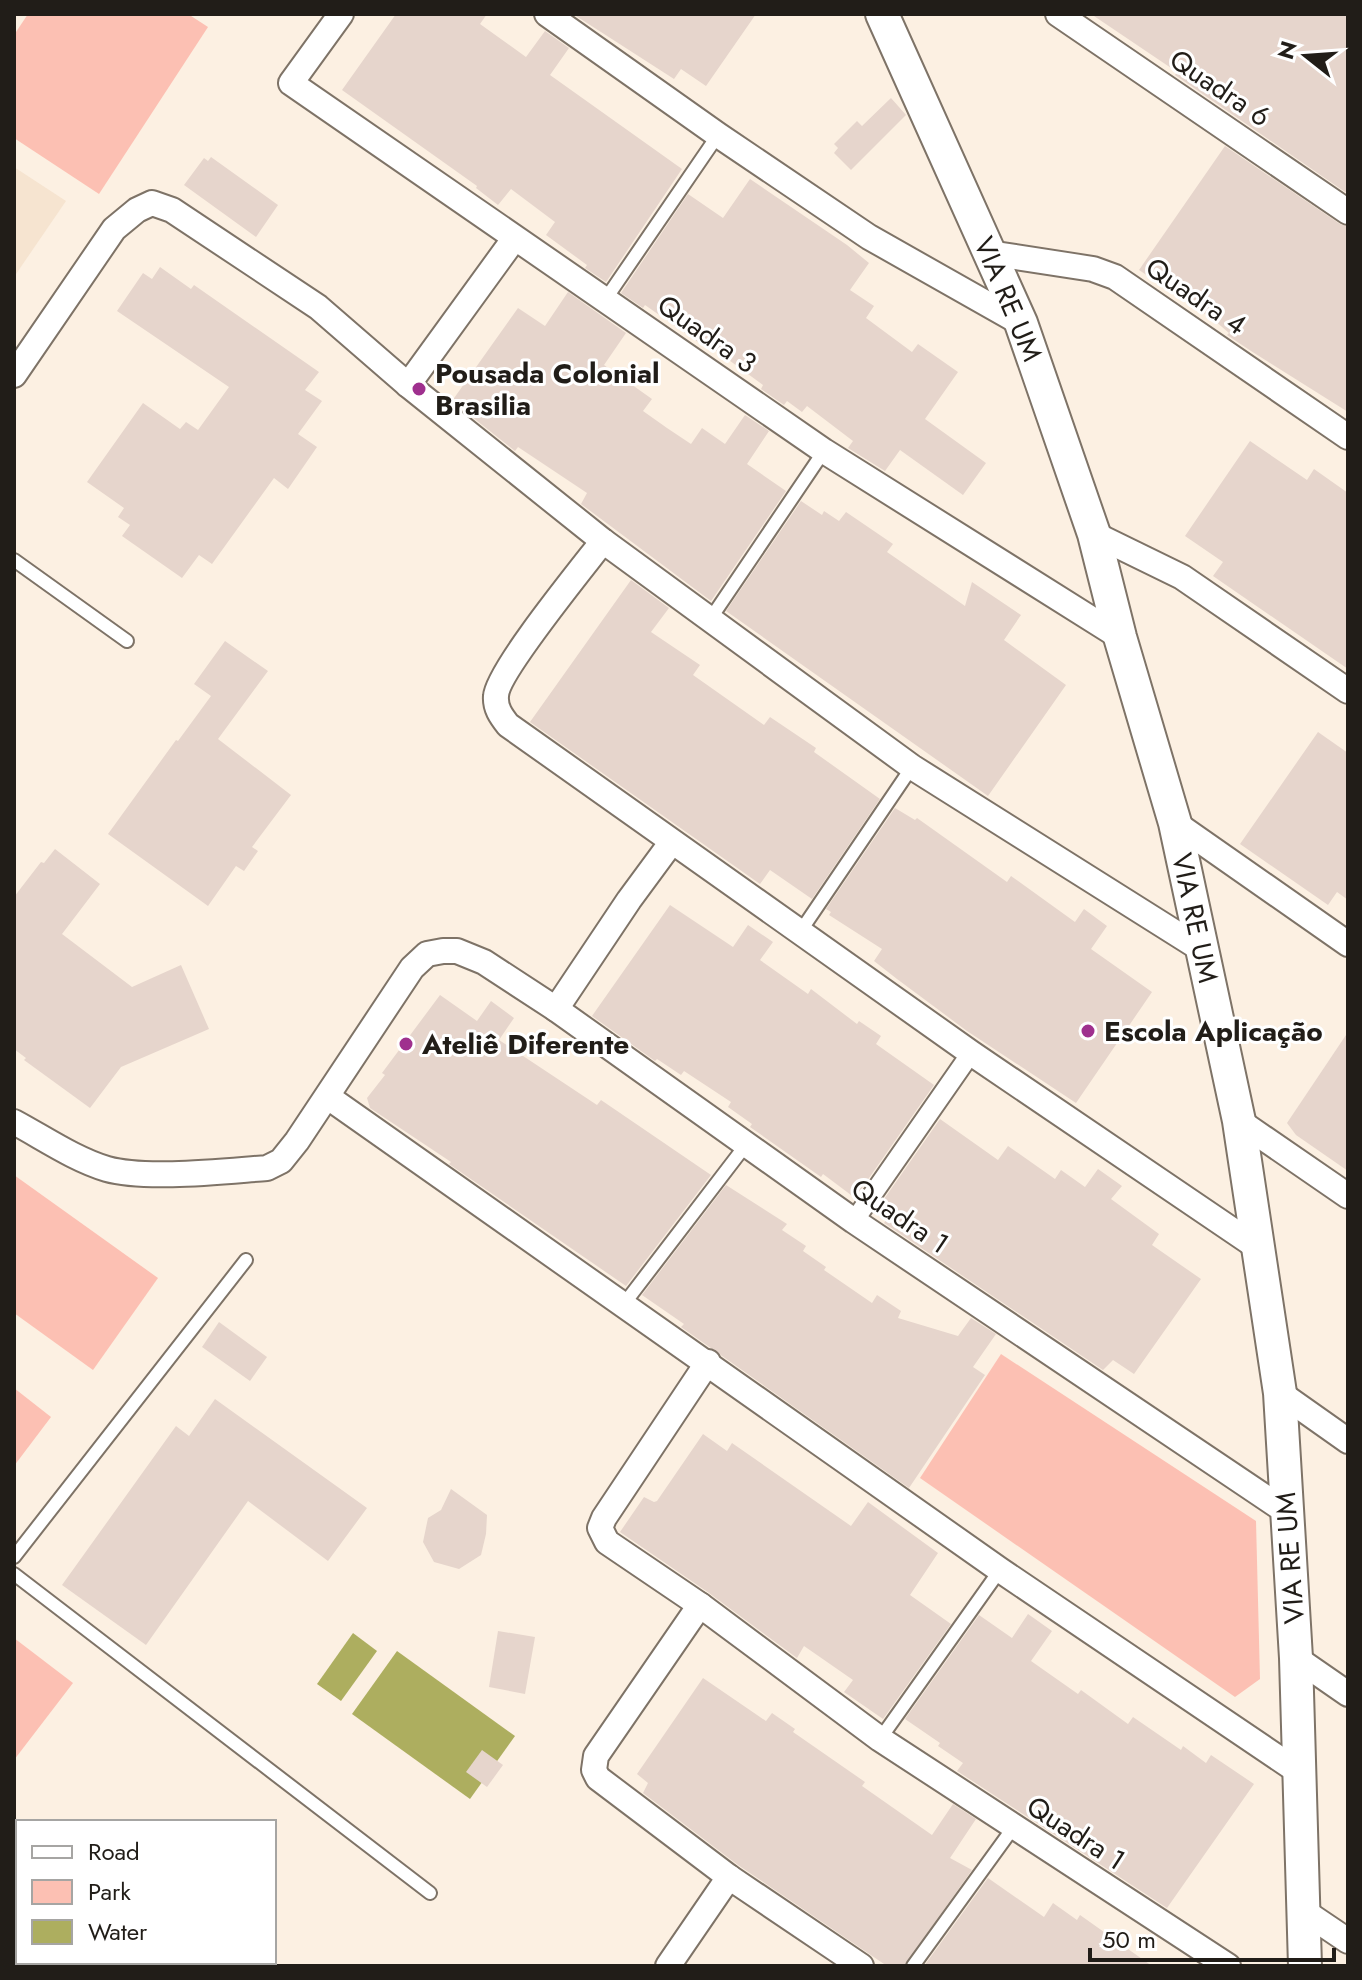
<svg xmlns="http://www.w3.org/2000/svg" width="1362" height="1980" font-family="Jost,sans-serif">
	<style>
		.built { fill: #f6e4d0 }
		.green { fill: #fcc0b3 }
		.water { fill: #adae5f }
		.building { fill: #e6d5cc }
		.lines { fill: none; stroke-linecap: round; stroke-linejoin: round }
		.service-casing { stroke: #7e7367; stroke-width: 16 }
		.pedestrian-casing { stroke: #7e7367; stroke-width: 22 }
		.minor-casing { stroke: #7e7367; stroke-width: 28 }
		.tertiary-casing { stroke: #7e7367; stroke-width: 36 }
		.service { stroke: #fff; stroke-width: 12 }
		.pedestrian { stroke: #fff; stroke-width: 18 }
		.minor { stroke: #fff; stroke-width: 24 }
		.tertiary { stroke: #fff; stroke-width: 32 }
		.poi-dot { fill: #9f308e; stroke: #fff; stroke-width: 3 }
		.labels { text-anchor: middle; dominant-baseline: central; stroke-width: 6; stroke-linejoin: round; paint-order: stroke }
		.street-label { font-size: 28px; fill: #211d18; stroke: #fff }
		.poi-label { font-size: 28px; font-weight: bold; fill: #211d18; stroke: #fff; text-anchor: start }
	</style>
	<rect width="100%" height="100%" fill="#fcf0e2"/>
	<polygon class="built" points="14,167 66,201 14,277"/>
	<g class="green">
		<polygon points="28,14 188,14 208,27 99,194 14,138 14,35"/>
		<polygon points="14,1175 158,1278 93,1370 14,1313"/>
		<polygon points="1001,1354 1256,1521 1260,1679 1235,1697 920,1478"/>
		<polygon points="14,1388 51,1417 14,1466"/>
		<polygon points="14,1638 73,1683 14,1760"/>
		<polygon points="14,1863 18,1866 18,1962 150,1962 155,1966 14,1966"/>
	</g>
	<g class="water">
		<polygon points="353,1633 377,1651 341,1701 317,1684"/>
		<polygon points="397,1651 515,1736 470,1799 352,1714"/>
	</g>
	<g class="building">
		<polygon points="396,14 487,14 480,24 526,57 545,31 569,48 550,75 682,169 606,282 585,268 587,265 546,235 555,222 511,189 498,205 476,188 477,186 342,90"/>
		<polygon points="573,14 756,14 706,86 681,69 674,79"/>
		<polygon points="1091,14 1348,14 1348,194 1175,75 1177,72"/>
		<polygon points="891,98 906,115 851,170 834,153 838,148 834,144 857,121 862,126"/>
		<polygon points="1225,146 1340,224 1348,227 1348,412 1251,351 1227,335 1229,333 1214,320 1139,270"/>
		<polygon points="211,157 278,205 256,237 184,185 204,158 208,161"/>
		<polygon points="750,179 847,245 869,263 850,290 874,306 866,318 912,352 918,344 958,372 925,419 986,463 963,495 900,450 885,471 848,448 853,441 807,406 802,412 787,401 784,405 761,389 763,385 707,344 705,347 645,305 643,308 621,293 688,194 723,218"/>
		<polygon points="160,267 191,289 194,285 319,372 305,390 322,401 298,434 317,447 288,489 274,478 212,564 199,555 182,578 122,536 130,525 118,517 124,508 87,482 143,403 180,429 186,422 198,430 229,387 117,311 143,273 152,279"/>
		<polygon points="568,292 626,333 604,365 652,399 643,411 667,428 691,444 702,428 725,444 745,415 769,431 747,464 786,491 711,601 581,504 587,493 518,447 515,451 452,401 518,308 545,326"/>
		<polygon points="1250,441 1307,480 1314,469 1348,493 1348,669 1213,576 1223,562 1185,536"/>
		<polygon points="801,501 822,515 824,511 839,521 846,512 893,544 887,552 965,606 972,582 1021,615 1004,640 1066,685 988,796 726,611"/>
		<polygon points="631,580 669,608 651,632 700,665 693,675 764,725 770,717 816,748 814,752 880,799 812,899 770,870 760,884 530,722"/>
		<polygon points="225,641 268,671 218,739 291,795 252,847 258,851 244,871 236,866 208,906 108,834 176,740 178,741 211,696 194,684"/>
		<polygon points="1318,732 1348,753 1348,900 1337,892 1328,905 1240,844"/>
		<polygon points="895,808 915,820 917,818 1007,882 1011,876 1075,922 1084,909 1107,926 1091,949 1152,992 1076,1103 967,1031 897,979 874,961 882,949 829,915 831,912 826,909"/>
		<polygon points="55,849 100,884 62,934 132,987 181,965 209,1029 121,1067 90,1108 24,1060 26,1058 14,1049 14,897 41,862 44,863"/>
		<polygon points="670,905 733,947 748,925 773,942 760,960 808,994 811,989 857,1024 859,1021 881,1036 876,1044 934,1085 855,1198 823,1174 821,1177 750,1127 752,1124 728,1107 731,1102 684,1071 681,1075 657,1059 655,1061 592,1016"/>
		<polygon points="440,995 477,1021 491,1001 514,1018 499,1040 597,1105 601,1100 711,1175 626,1286 449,1164 451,1162 370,1108 367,1098 385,1075 382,1073"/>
		<polygon points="1348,1032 1348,1171 1296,1135 1287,1123"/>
		<polygon points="940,1119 998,1160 1008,1146 1055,1179 1061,1170 1085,1187 1098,1169 1122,1186 1111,1199 1159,1234 1152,1245 1201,1279 1134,1374 1113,1360 1103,1370 884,1223 886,1220 875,1212"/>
		<polygon points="726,1185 787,1224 782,1230 806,1246 803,1251 826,1267 824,1270 872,1303 877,1295 901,1311 898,1318 958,1336 971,1318 996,1334 973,1367 985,1375 909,1488 681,1327 684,1324 642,1295"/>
		<polygon points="219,1322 267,1357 250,1381 202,1347"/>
		<polygon points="215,1399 367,1508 328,1561 248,1501 146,1645 62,1585 176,1426 189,1436"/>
		<polygon points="703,1434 727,1451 732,1443 851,1526 868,1502 938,1553 910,1595 951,1624 883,1719 844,1692 853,1680 804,1646 797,1658 709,1593 620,1532 644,1497 654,1502 657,1501"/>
		<polygon points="451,1489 487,1515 486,1534 481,1555 459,1569 434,1562 423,1542 428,1518 441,1510"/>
		<polygon points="1028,1614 1052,1631 1031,1661 1078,1694 1081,1690 1128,1724 1133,1717 1181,1750 1183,1746 1206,1763 1211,1755 1254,1784 1167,1908 957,1771 963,1763 938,1746 940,1743 905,1719 979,1615 1012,1638"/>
		<polygon points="498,1631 535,1637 525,1694 489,1687"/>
		<polygon points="703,1678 766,1721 772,1713 795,1729 793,1732 865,1782 862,1786 932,1835 953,1804 976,1819 950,1858 972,1870 904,1966 887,1966 738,1865 643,1793 648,1783 637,1774"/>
		<polygon points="482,1750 503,1765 487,1787 466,1772"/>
		<polygon points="988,1878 1044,1917 1053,1903 1077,1920 1080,1915 1152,1966 924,1966"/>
	</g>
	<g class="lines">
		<g class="service-casing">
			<g id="service">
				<polyline points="605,300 718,135"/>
				<polyline points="14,560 127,641"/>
				<polyline points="711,618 824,451"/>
				<polyline points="800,932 912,767"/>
				<polyline points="624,1304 745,1146"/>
				<polyline points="14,1557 246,1260"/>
				<polyline points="14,1574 430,1893"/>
				<polyline points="880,1739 1000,1570"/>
				<polyline points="913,1966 1013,1828"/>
			</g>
		</g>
		<g class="pedestrian-casing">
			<polyline id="pedestrian" points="854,1221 971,1053"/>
		</g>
		<g class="minor-casing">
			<g id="minor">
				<polyline points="341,14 291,83 824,451 1120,637"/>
				<polyline points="547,14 718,135 869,237 1021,323"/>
				<polyline points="1058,14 1348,212"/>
				<polyline points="989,253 1093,269 1115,277 1348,437"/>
				<polyline points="14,375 114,229 137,210 152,203 172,210 318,307 408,385 603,541 912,767 1201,949"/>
				<polyline points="408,385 514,239"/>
				<polyline points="1094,534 1182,577 1348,691"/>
				<path d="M603 541C583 567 497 672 496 696 495 708 501 716 508 725L971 1053 1257 1247"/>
				<polyline points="1175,823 1348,944"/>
				<polyline points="556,1009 629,900 671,843"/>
				<polyline points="328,1097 1000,1570 1299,1772"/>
				<polyline points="1239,1121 1348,1196"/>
				<path d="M14 1122C44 1138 74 1159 107 1169 146 1180 225 1171 267 1168L281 1161 297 1141 412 968 427 954 443 951H457L484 962 556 1009 854 1221 1287 1512"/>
				<polyline points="708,1362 604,1518 600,1528 607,1542 700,1605 880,1739 1228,1966"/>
				<polyline points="1280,1393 1348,1441"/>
				<polyline points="700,1605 596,1756 594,1770 598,1778 729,1877 861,1966"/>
				<polyline points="1296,1658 1348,1694"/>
				<polyline points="1302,1910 1348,1941"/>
				<polyline points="668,1966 729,1877"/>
			</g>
		</g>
		<g class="tertiary-casing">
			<polyline id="tertiary" points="882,14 1021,323 1094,534 1120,637 1175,823 1239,1121 1280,1393 1296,1658 1305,1966"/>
		</g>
		<use href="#service" class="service"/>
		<use href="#pedestrian" class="pedestrian"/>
		<use href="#minor" class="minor"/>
		<use href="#tertiary" class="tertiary"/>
	</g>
	<g class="poi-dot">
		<circle cx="419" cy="389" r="8"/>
		<circle cx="1088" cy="1031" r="8"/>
		<circle cx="406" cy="1044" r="8"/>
	</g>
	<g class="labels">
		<g class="street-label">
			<text transform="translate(1220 88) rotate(34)">Quadra 6</text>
			<text transform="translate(1196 296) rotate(34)">Quadra 4</text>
			<text transform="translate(1008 299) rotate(67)">VIA RE UM</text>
			<text transform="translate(707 334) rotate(35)">Quadra 3</text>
			<text transform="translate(1195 918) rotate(78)">VIA RE UM</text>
			<text transform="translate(900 1216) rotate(34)">Quadra 1</text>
			<text transform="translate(1290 1558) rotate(-94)">VIA RE UM</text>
			<text transform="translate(1076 1833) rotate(33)">Quadra 1</text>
		</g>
		<g class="poi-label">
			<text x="435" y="373">Pousada Colonial<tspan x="435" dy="32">Brasilia</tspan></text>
			<text x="1104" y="1031">Escola Aplicação</text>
			<text x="422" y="1044">Ateliê Diferente</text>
		</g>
	</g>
	<rect width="1362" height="1980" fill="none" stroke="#211d18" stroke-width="32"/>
	<rect x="16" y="1820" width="260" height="144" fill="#ffffff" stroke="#a6a5a3" stroke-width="2"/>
	<rect x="32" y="1846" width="40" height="12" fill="#ffffff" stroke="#a6a5a3" stroke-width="2"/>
	<text x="88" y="1860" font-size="24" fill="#211d18">Road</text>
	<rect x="32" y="1880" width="40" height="24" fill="#fcc0b3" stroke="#a6a5a3" stroke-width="2"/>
	<text x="88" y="1900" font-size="24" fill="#211d18">Park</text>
	<rect x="32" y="1920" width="40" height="24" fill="#adae5f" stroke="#a6a5a3" stroke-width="2"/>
	<text x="88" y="1940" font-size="24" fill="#211d18">Water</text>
	<g transform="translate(1306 56) rotate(287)" stroke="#ffffff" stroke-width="6" paint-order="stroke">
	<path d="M0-6L14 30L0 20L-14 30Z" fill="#211d18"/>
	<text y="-12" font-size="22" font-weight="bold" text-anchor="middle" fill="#211d18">N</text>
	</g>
	<path d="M1090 1948v12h244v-12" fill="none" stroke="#211d18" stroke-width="4"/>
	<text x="1102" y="1948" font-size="24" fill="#211d18" stroke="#ffffff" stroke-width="6" paint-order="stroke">50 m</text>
</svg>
